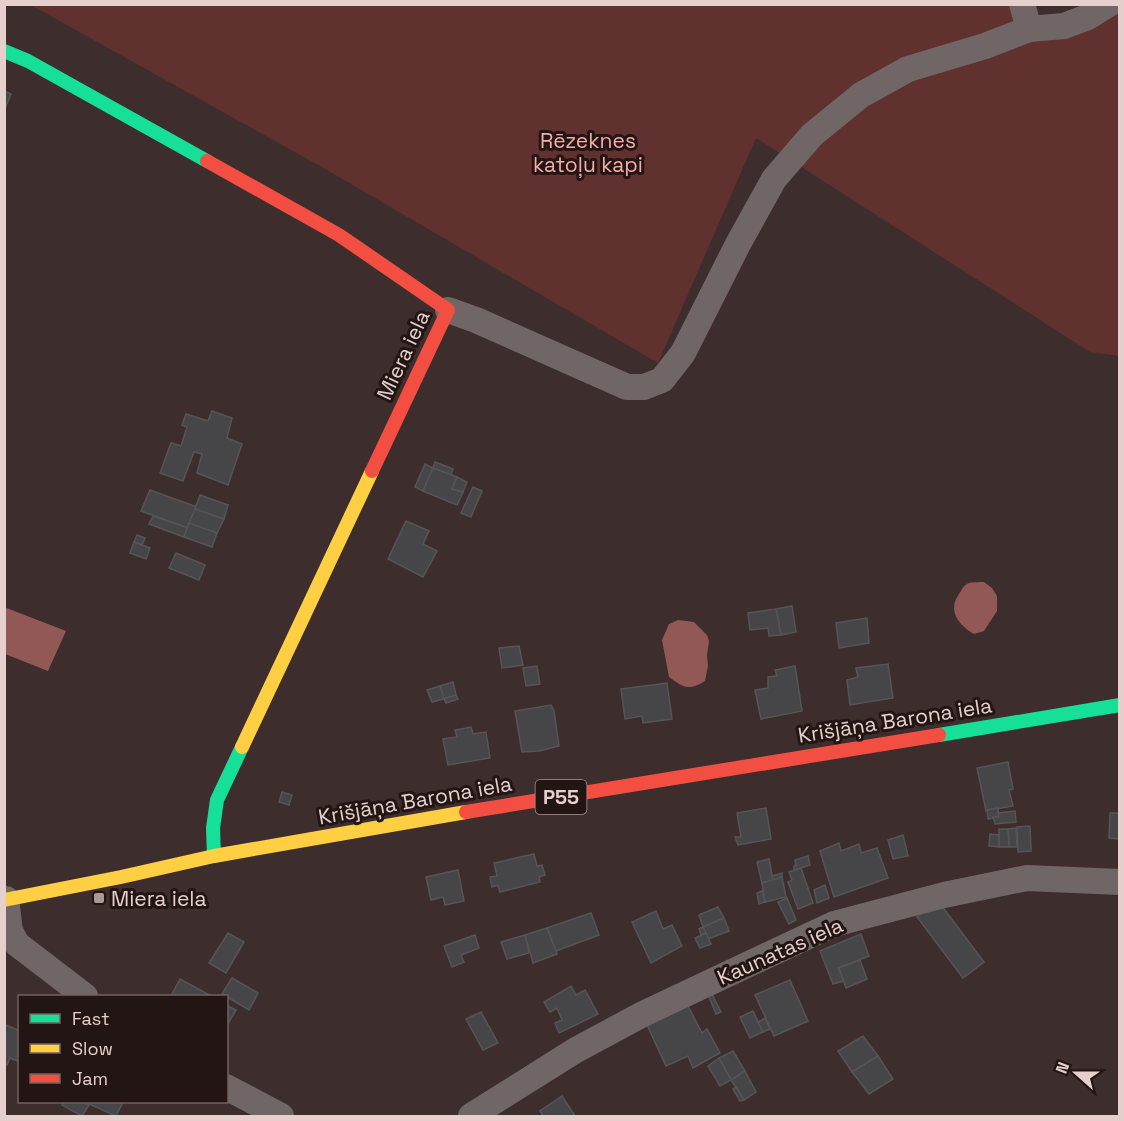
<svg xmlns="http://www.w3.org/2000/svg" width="1124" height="1121" font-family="'Space Grotesk',sans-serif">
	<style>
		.green { fill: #60312f }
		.water { fill: #915855 }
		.building { fill: #464648; stroke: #555557; stroke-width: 1.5 }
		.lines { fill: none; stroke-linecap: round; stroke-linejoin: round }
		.street { stroke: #716666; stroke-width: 26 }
		.fast { stroke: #16e098; stroke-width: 14 }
		.slow { stroke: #ffcf43; stroke-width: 14 }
		.jam { stroke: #f24e42; stroke-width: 14 }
		.poi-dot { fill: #ab9796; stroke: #231514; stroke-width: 2 }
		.labels { text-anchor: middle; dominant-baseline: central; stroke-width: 6; stroke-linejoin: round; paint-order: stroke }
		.shield { fill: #231514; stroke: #ab9896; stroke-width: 1.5 }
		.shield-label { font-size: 20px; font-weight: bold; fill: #e5d0ce }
		.park-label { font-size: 21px; fill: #f6aca6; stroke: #231514 }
		.street-label { font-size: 21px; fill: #e5d0ce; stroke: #231514 }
		.poi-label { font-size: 21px; fill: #e5d0ce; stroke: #231514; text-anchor: start }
	</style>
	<rect width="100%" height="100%" fill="#3e2d2d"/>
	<polygon class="green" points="1026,4 1054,40 1089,26 1119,10 1119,356 1090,352 756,138 658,363 327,170 31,5"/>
	<g class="water">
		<path d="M984 582 992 588 997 596V611L984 631 974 634C959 625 947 611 959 594 962 590 963 585 969 583 973 582 979 582 984 582Z"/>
		<polygon points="4,607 66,631 48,671 5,654"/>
		<path d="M678 620 694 622 707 635 709 641 707 655 708 666 705 681C689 691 684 688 669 677L662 640 669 624Z"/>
	</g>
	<g class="building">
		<polygon points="4,91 11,94 4,111"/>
		<polygon points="212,411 232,418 227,438 242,444 228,485 197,473 202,454 194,452 183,481 160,473 171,443 181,446 187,427 182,425 186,414 208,421"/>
		<polygon points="435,462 453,469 451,475 433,468"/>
		<polygon points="425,464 433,468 423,491 415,487"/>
		<polygon points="433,468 457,477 452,489 463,492 457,505 423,491"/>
		<polygon points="457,477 467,482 463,492 452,489"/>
		<polygon points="473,487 482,491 471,517 461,513"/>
		<polygon points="150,490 194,506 197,505 188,528 141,511"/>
		<polygon points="200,495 228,505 224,519 195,509"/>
		<polygon points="195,509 224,519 217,533 189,523"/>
		<polygon points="153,516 188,528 184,537 149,524"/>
		<polygon points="406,521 429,531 423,544 437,551 423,577 388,559"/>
		<polygon points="189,523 217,533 212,547 184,537"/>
		<polygon points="137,535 145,538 142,545 134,542"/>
		<polygon points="134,542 150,548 146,559 130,553"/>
		<polygon points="176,553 205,565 199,580 169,568"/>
		<polygon points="792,606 796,632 781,635 776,609"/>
		<polygon points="776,609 781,635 769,636 768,628 750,630 748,613"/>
		<polygon points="867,618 869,643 839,648 836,623"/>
		<polygon points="519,646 523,665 502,668 499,648"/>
		<polygon points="888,664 893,698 850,705 847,680 858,677 856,668"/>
		<polygon points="537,666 540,684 526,686 523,668"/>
		<polygon points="795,666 802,711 761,719 755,690 768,688 768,677 777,676 775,670"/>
		<polygon points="453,682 456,695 444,699 440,686"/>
		<polygon points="667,683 672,719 643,723 642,716 625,719 621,689"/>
		<polygon points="440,686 444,699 432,702 427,690"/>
		<polygon points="456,695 458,699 446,703 444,699"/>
		<polygon points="551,705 554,711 559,746 539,751 522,752 515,711"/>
		<polygon points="471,727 473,734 486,732 490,758 448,765 443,739 457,737 455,730"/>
		<polygon points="1008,762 1013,789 1009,790 1013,806 986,811 977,768"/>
		<polygon points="282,792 292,795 289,805 279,802"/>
		<polygon points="766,808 771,839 738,845 735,837 741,837 737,813"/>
		<polygon points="998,808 999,817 988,819 987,810"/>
		<polygon points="1015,811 1016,822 995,824 993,817 999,817 998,813"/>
		<polygon points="1110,813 1120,813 1120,839 1109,838"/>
		<polygon points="1030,826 1031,851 1018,852 1017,827"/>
		<polygon points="1016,828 1017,847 1009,847 1008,829"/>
		<polygon points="999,829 1008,829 1009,847 999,847"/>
		<polygon points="990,834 999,835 999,847 989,846"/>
		<polygon points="903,835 908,856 893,859 888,840"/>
		<polygon points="839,843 841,851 859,844 861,853 877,848 888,878 834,897 820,851"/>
		<polygon points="534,854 537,866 542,865 545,875 539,877 540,882 500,892 498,885 492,887 490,877 497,876 494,863"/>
		<polygon points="808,856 810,865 794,870 794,866 796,865 795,860"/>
		<polygon points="769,859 773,880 762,883 757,862"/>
		<polygon points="801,868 813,903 798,909 788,882 792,880 789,872"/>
		<polygon points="458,870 464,901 445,905 443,897 431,900 426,877"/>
		<polygon points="782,873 782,877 773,880 772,876"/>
		<polygon points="782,877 786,897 765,902 762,883"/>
		<polygon points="825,885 829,898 817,903 814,890"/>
		<polygon points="762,891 765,902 759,904 757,893"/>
		<polygon points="787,898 796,920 789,924 778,902"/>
		<polygon points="938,901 984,962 963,978 917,917"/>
		<polygon points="718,907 724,918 703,927 699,915"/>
		<polygon points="656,911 663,929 672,925 682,946 651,963 632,922"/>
		<polygon points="591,913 599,935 556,951 547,928"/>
		<polygon points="724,918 729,931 708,939 703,927"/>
		<polygon points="703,927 706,933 701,935 699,929"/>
		<polygon points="547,928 557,954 533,963 525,935"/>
		<polygon points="228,933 244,942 226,973 209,963"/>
		<polygon points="706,933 711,944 700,948 695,938"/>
		<polygon points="861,934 869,956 838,968 844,981 833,984 820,951"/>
		<polygon points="475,935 479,948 461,955 464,962 452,967 444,946"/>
		<polygon points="525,935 529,953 507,959 501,942"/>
		<polygon points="860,960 867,979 846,988 839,968"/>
		<polygon points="232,978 258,993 249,1010 222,994"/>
		<polygon points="180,979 211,996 171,996"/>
		<polygon points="790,980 808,1021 774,1036 755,995"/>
		<polygon points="571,986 576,995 585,990 598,1014 559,1033 555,1023 562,1020 557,1008 550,1012 544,1002"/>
		<polygon points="711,992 721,1012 716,1014 708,994"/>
		<polygon points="687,1004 702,1033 707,1029 720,1053 693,1068 688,1056 666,1066 647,1025"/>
		<polygon points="226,1005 236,1010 226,1027"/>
		<polygon points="753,1011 763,1032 750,1038 740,1017"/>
		<polygon points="481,1012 498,1043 483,1050 466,1019"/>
		<polygon points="765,1018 770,1029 763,1032 758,1022"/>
		<polygon points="6,1025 20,1031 20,1062 10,1058 7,1065 4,1064 4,1029"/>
		<polygon points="863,1036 878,1056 852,1072 838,1051"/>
		<polygon points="733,1051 745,1071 731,1080 719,1058"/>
		<polygon points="878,1056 893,1079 869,1094 852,1072"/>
		<polygon points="719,1058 731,1080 720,1086 708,1066"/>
		<polygon points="745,1071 756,1092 744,1100 731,1080"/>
		<polygon points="736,1087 744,1100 740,1101 733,1089"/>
		<polygon points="562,1096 575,1116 543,1116 540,1111"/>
		<polygon points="64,1102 83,1102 89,1105 82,1116 62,1105"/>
		<polygon points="90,1102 123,1102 116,1116 89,1104"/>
	</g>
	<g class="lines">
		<g class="street">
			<polyline points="1022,4 1029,29"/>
			<polyline points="448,310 476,320 627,387 644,387 662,380 683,353 738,244 774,179 812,135 861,95 908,69 985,46 1029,29 1064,26 1088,17 1109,4"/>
			<polyline points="6,899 10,931 17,944 85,996"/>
			<polyline points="226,1087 281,1116"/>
			<polyline points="471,1116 576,1050 643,1014 834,924 944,895 1027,878 1120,882"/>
		</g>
		<g class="fast">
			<polyline points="4,51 28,61 207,161"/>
			<polyline points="939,735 1120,705"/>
			<polyline points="214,856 213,828 217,800 242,747"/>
		</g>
		<g class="slow">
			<polyline points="242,747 372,471"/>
			<polyline points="4,900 121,877 214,856 466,812"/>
		</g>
		<g class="jam">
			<polyline points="207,161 339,235 448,310 372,471"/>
			<polyline points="466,812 939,735"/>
		</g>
	</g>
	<rect class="poi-dot" x="93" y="892" width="12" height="12" rx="3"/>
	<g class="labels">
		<rect class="shield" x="535.5" y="780" width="51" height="34" rx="4.5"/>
		<g class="shield-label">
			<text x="561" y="797">P55</text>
		</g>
		<g class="park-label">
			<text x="588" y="140">Rēzeknes<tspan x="588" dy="24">katoļu kapi</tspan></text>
		</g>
		<g class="street-label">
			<text transform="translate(403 355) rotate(-65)">Miera iela</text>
			<text transform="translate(895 720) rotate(-9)">Krišjāņa Barona iela</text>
			<text transform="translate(415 800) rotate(-10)">Krišjāņa Barona iela</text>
			<text transform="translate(780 951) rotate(-24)">Kaunatas iela</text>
		</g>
		<g class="poi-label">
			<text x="111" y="898">Miera iela</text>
		</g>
	</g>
	<rect width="1124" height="1121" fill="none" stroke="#e5d0ce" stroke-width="12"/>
	<rect x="18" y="995" width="210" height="108" fill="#231514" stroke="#71605e" stroke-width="1.5"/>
	<rect x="30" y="1014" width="30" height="9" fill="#16e098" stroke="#71605e" stroke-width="1.5"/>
	<text x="72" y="1025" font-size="18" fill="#e5d0ce">Fast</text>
	<rect x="30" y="1044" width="30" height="9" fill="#ffcf43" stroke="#71605e" stroke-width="1.5"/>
	<text x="72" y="1055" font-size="18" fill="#e5d0ce">Slow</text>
	<rect x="30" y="1074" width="30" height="9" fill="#f24e42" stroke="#71605e" stroke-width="1.5"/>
	<text x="72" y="1085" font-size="18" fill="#e5d0ce">Jam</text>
	<g transform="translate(1076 1073) rotate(291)" stroke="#231514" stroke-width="4.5" paint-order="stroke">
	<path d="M0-4.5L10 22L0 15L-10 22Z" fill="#e5d0ce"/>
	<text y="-9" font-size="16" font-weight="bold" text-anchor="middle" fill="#e5d0ce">N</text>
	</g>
</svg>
